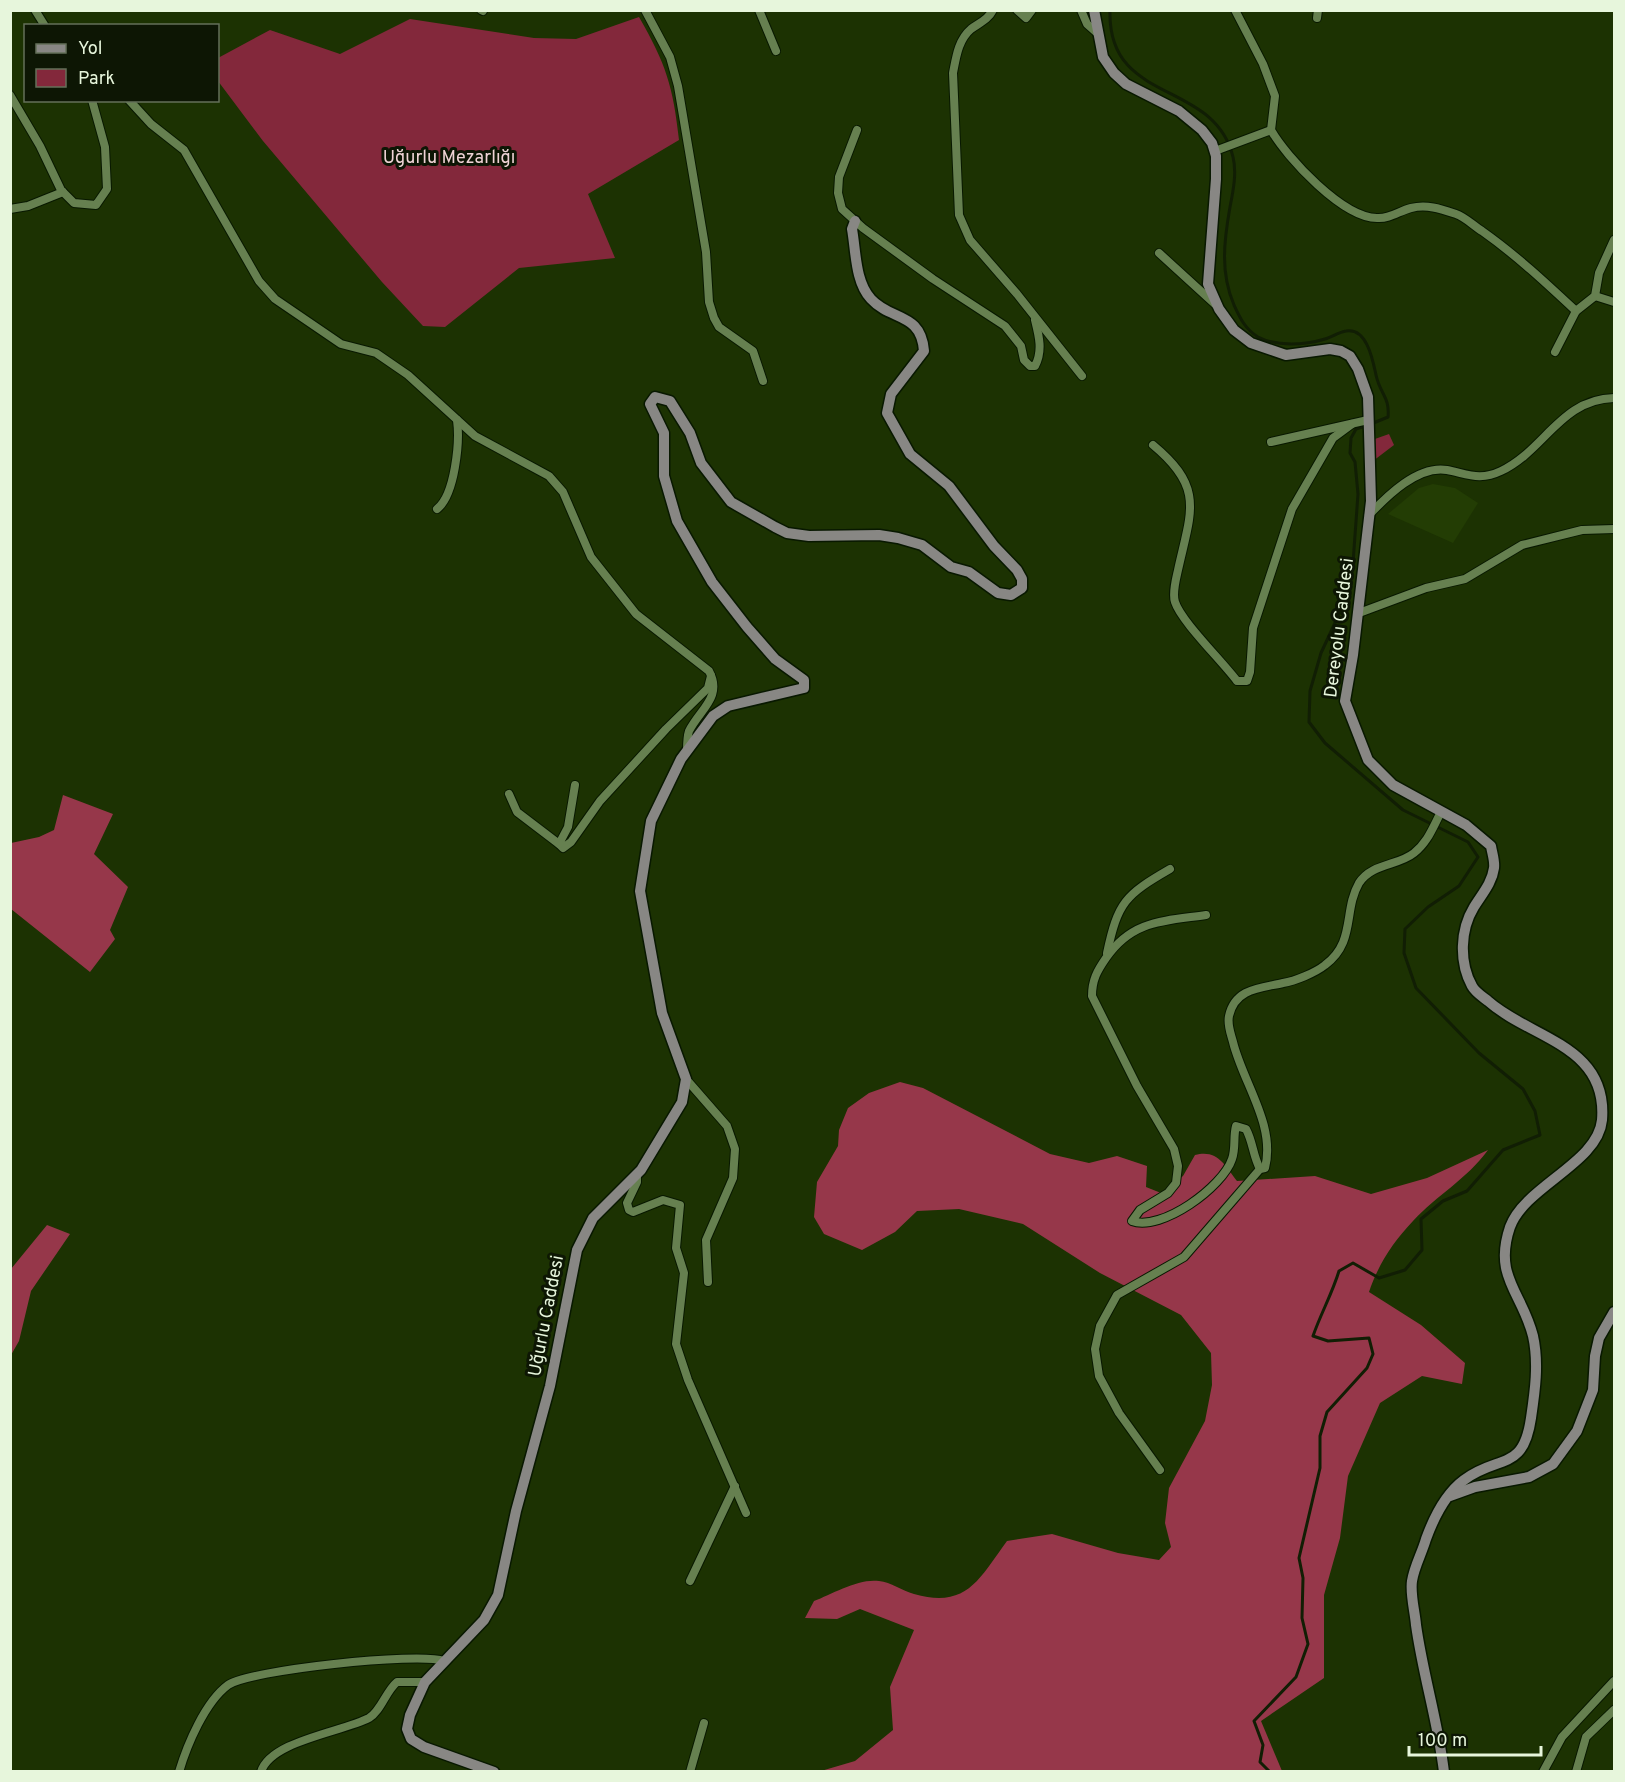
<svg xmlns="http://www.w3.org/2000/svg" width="1625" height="1782" font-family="Overpass,sans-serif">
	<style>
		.built { fill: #233d04 }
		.green { fill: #83283b }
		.forest { fill: #96374a }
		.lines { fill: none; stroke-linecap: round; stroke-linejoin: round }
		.stream { stroke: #111e04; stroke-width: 3 }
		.street-casing { stroke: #081800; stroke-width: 10 }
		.secondary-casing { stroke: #081800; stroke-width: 13 }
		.street { stroke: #668050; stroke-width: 8 }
		.secondary { stroke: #888784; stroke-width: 10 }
		.labels { text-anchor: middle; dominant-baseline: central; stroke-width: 6; stroke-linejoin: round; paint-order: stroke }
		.park-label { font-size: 18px; fill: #efd3d5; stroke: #0d1604 }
		.street-label { font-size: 18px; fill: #e7f6dc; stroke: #0d1604 }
	</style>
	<rect width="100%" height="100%" fill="#1c3202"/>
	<polygon class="built" points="1433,484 1455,488 1478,503 1453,543 1388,514 1419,488"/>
	<g class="green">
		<path d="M639 17C666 64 673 86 679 140L588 194 615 258 519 268 445 327 423 326 382 282 263 141 218 81V58L270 30 340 54 410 19 534 38 576 39Z"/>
		<polygon points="1389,434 1394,445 1373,461 1372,440"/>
	</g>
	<g class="forest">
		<polygon points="63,795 113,814 94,854 128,887 110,930 115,939 90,972 11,909 11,843 39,837 54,830"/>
		<path d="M900 1082 923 1088 1050 1154 1089 1163 1117 1156 1147 1166 1146 1187 1161 1193 1183 1176 1195 1155C1217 1149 1225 1165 1237 1181L1315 1176 1371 1194 1427 1178 1488 1150C1467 1179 1437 1195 1413 1221 1393 1242 1378 1265 1369 1292L1421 1325 1465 1363 1462 1384 1422 1376 1380 1403 1348 1476 1340 1538 1324 1595V1678L1261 1721 1282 1771H821L855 1761 893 1730 890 1687 914 1630 860 1609 837 1619 805 1618 814 1601C832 1594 859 1578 879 1581 891 1582 902 1591 914 1594 967 1609 979 1579 1007 1541L1052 1534 1118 1553 1159 1560 1171 1547 1165 1523 1169 1488 1205 1421 1212 1385 1211 1353 1181 1315 1100 1273 1023 1224 959 1209 917 1211 895 1232 862 1250 824 1234 814 1217 817 1182 838 1146 839 1130 848 1108 869 1093Z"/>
		<polygon points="47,1225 70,1234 31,1291 19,1341 11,1355 11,1269"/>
	</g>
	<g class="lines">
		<g class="stream">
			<path d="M1110 10C1107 106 1214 78 1233 157 1237 173 1233 192 1230 207 1224 241 1220 272 1234 305 1240 318 1245 329 1258 337 1277 347 1305 345 1325 339 1332 337 1339 332 1346 331 1367 327 1373 361 1376 375 1380 394 1390 397 1388 417L1371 424"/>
			<path d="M1270 1772 1260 1762 1263 1745 1254 1721 1296 1677 1308 1644 1302 1618 1303 1578 1299 1558 1320 1468V1436L1327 1412 1367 1368 1373 1354 1369 1338 1328 1341 1313 1336C1321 1313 1332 1294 1339 1271L1353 1263 1379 1278 1405 1270 1422 1250 1421 1219 1443 1201 1467 1191 1503 1150 1540 1135 1535 1111 1523 1089 1479 1053 1416 988 1404 953 1405 929 1428 907 1459 886 1478 857 1468 842 1403 810 1325 743 1309 722 1310 691 1321 653 1341 610 1353 563 1358 494 1355 462 1350 453 1351 438 1356 429 1365 426"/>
		</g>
		<g class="street-casing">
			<g id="street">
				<polyline points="35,10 45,26"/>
				<polyline points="481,10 483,11"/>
				<polyline points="645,10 670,57 678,86 706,252 709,302 714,318 719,327 753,351 763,381"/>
				<polyline points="759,10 776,51"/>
				<path d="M993 10C988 20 979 23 971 29 958 40 956 58 953 73L959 215 970 240 1017 294 1082 376"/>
				<polyline points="1017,10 1026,18 1032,10"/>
				<polyline points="1081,10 1087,24 1096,32"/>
				<path d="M1235 10 1263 64 1275 96 1271 130C1287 158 1343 218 1377 218 1390 219 1399 211 1411 208 1427 204 1441 209 1456 214 1465 217 1474 226 1482 231 1516 255 1546 283 1576 311"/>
				<polyline points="1317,18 1318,10"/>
				<polyline points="10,95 40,146 61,190 74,203 96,205 107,189 105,147 92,100"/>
				<path d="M129 100 151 124 184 150 259 281 275 299 341 344 376 353 408 375 475 436 549 476 563 492 591 557 636 614 709 671C723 697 700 709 689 731 687 737 687 744 687 751"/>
				<path d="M857 130 839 177 838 193 842 209 863 228 933 279 1005 326 1021 346 1024 360 1030 366H1035C1043 351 1039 336 1035 320"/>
				<polyline points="1215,151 1271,130"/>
				<polyline points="10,209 28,206 63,192"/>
				<polyline points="1159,253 1216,305"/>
				<polyline points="1595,296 1614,302"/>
				<polyline points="1555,352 1576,311 1595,296 1599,273 1614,240"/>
				<polyline points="1271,442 1368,420"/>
				<path d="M1153 445C1205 488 1191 511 1178 570 1176 579 1172 593 1175 602 1181 621 1222 661 1237 681H1247L1250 672 1253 628 1292 509 1333 438 1352 424"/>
				<path d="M437 509C455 495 460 442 457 420"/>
				<path d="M1369 515C1387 496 1418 465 1447 470 1468 474 1480 481 1501 471 1544 451 1561 399 1614 398"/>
				<polyline points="1359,613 1426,588 1465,579 1522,545 1582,530 1614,529"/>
				<polyline points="575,785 568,827 559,844 563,848 571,842 600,801 666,729 708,688 711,676"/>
				<polyline points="509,794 517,812 559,844"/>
				<path d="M1206 915C1164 921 1132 920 1106 958 1097 971 1092 980 1092 996L1137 1086 1174 1149 1178 1166 1176 1183 1168 1193 1140 1210 1132 1221C1161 1232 1223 1187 1232 1159 1236 1148 1233 1137 1236 1126L1246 1129C1253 1142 1253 1156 1260 1169"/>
				<path d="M1107 953C1118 902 1125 895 1170 869"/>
				<polyline points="686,1079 727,1126 735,1149 733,1178 706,1240 708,1282"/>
				<polyline points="637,1174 637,1182 627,1203 629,1210 633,1212 663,1200 680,1205 676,1248 684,1273 676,1344 688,1380 746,1513"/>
				<path d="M1160 1470 1119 1413 1099 1376 1095 1349 1100 1326 1117 1295 1184 1257 1260 1169 1265 1168C1276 1125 1243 1083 1233 1042 1231 1034 1227 1025 1229 1016 1235 988 1261 988 1283 983 1295 981 1315 973 1325 965 1356 942 1343 911 1359 883 1372 863 1398 866 1414 853 1428 842 1433 827 1441 812"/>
				<polyline points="690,1581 735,1486"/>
				<path d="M179 1772C187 1745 205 1702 228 1685 249 1670 418 1652 444 1661"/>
				<path d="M261 1772C270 1741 342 1732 369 1718 381 1711 386 1691 397 1682H425"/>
				<polyline points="690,1772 704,1723"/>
				<polyline points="1543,1772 1562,1737 1614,1681"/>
				<polyline points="1576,1772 1586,1737 1614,1710"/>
			</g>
		</g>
		<g class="secondary-casing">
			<g id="secondary">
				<path d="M1094 10 1103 57 1114 73 1126 84 1179 111 1202 130 1212 143 1216 156V179L1208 284 1219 309 1234 330 1251 343 1286 355 1330 349 1341 351 1350 356 1358 369 1368 397 1371 501 1353 655 1345 701 1368 760 1393 785 1466 825 1491 846C1492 853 1495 861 1494 868 1492 883 1482 894 1474 907 1460 930 1459 962 1472 986 1475 992 1483 997 1488 1001 1531 1039 1608 1045 1602 1120 1598 1163 1525 1186 1510 1227 1493 1277 1522 1292 1533 1336 1539 1363 1535 1391 1531 1418 1523 1473 1498 1454 1464 1480 1445 1494 1434 1517 1426 1539 1422 1553 1414 1567 1412 1581 1410 1594 1415 1612 1416 1625 1423 1675 1438 1722 1444 1772"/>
				<polyline points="1450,1496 1475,1487 1529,1477 1553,1464 1577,1431 1593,1390 1595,1356 1599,1338 1614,1312"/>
				<path d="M494 1772 424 1747 411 1739 407 1729 410 1715 425 1682 484 1620 498 1595 516 1511 550 1386 577 1250 593 1218 641 1170 682 1102 686 1079 662 1013 640 891 651 821 681 759 713 716 728 706 804 688V680L775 659 747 627 712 582 677 521 664 476V433L650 404 655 397 670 401 690 433 701 463 731 502 775 527 787 533 809 536 879 535 898 538 922 545 951 567 969 572 998 593 1011 595 1022 588V579L1017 570 994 546 949 486 910 454 887 413 891 394 924 351C921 312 891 321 871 299 855 282 856 251 852 229L855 221"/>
			</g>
		</g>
		<use href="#street" class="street"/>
		<use href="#secondary" class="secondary"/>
	</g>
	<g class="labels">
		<g class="park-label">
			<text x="449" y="158">Uğurlu Mezarlığı</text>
		</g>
		<g class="street-label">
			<text transform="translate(1340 628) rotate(-83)">Dereyolu Caddesi</text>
			<text transform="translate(547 1316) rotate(-79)">Uğurlu Caddesi</text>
		</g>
	</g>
	<rect width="1625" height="1782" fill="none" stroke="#e7f6dc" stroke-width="24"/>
	<rect x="24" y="24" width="195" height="78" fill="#0d1604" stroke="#64705a" stroke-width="1.5"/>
	<rect x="36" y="44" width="30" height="9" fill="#888784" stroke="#64705a" stroke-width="1.5"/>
	<text x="78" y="54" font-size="18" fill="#e7f6dc">Yol</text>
	<rect x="36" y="69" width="30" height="18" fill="#83283b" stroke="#64705a" stroke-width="1.5"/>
	<text x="78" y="84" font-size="18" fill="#e7f6dc">Park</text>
	<path d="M1409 1746v9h132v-9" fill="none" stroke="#e7f6dc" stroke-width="3"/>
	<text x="1418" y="1746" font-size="18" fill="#e7f6dc" stroke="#0d1604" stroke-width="4.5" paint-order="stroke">100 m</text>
</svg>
